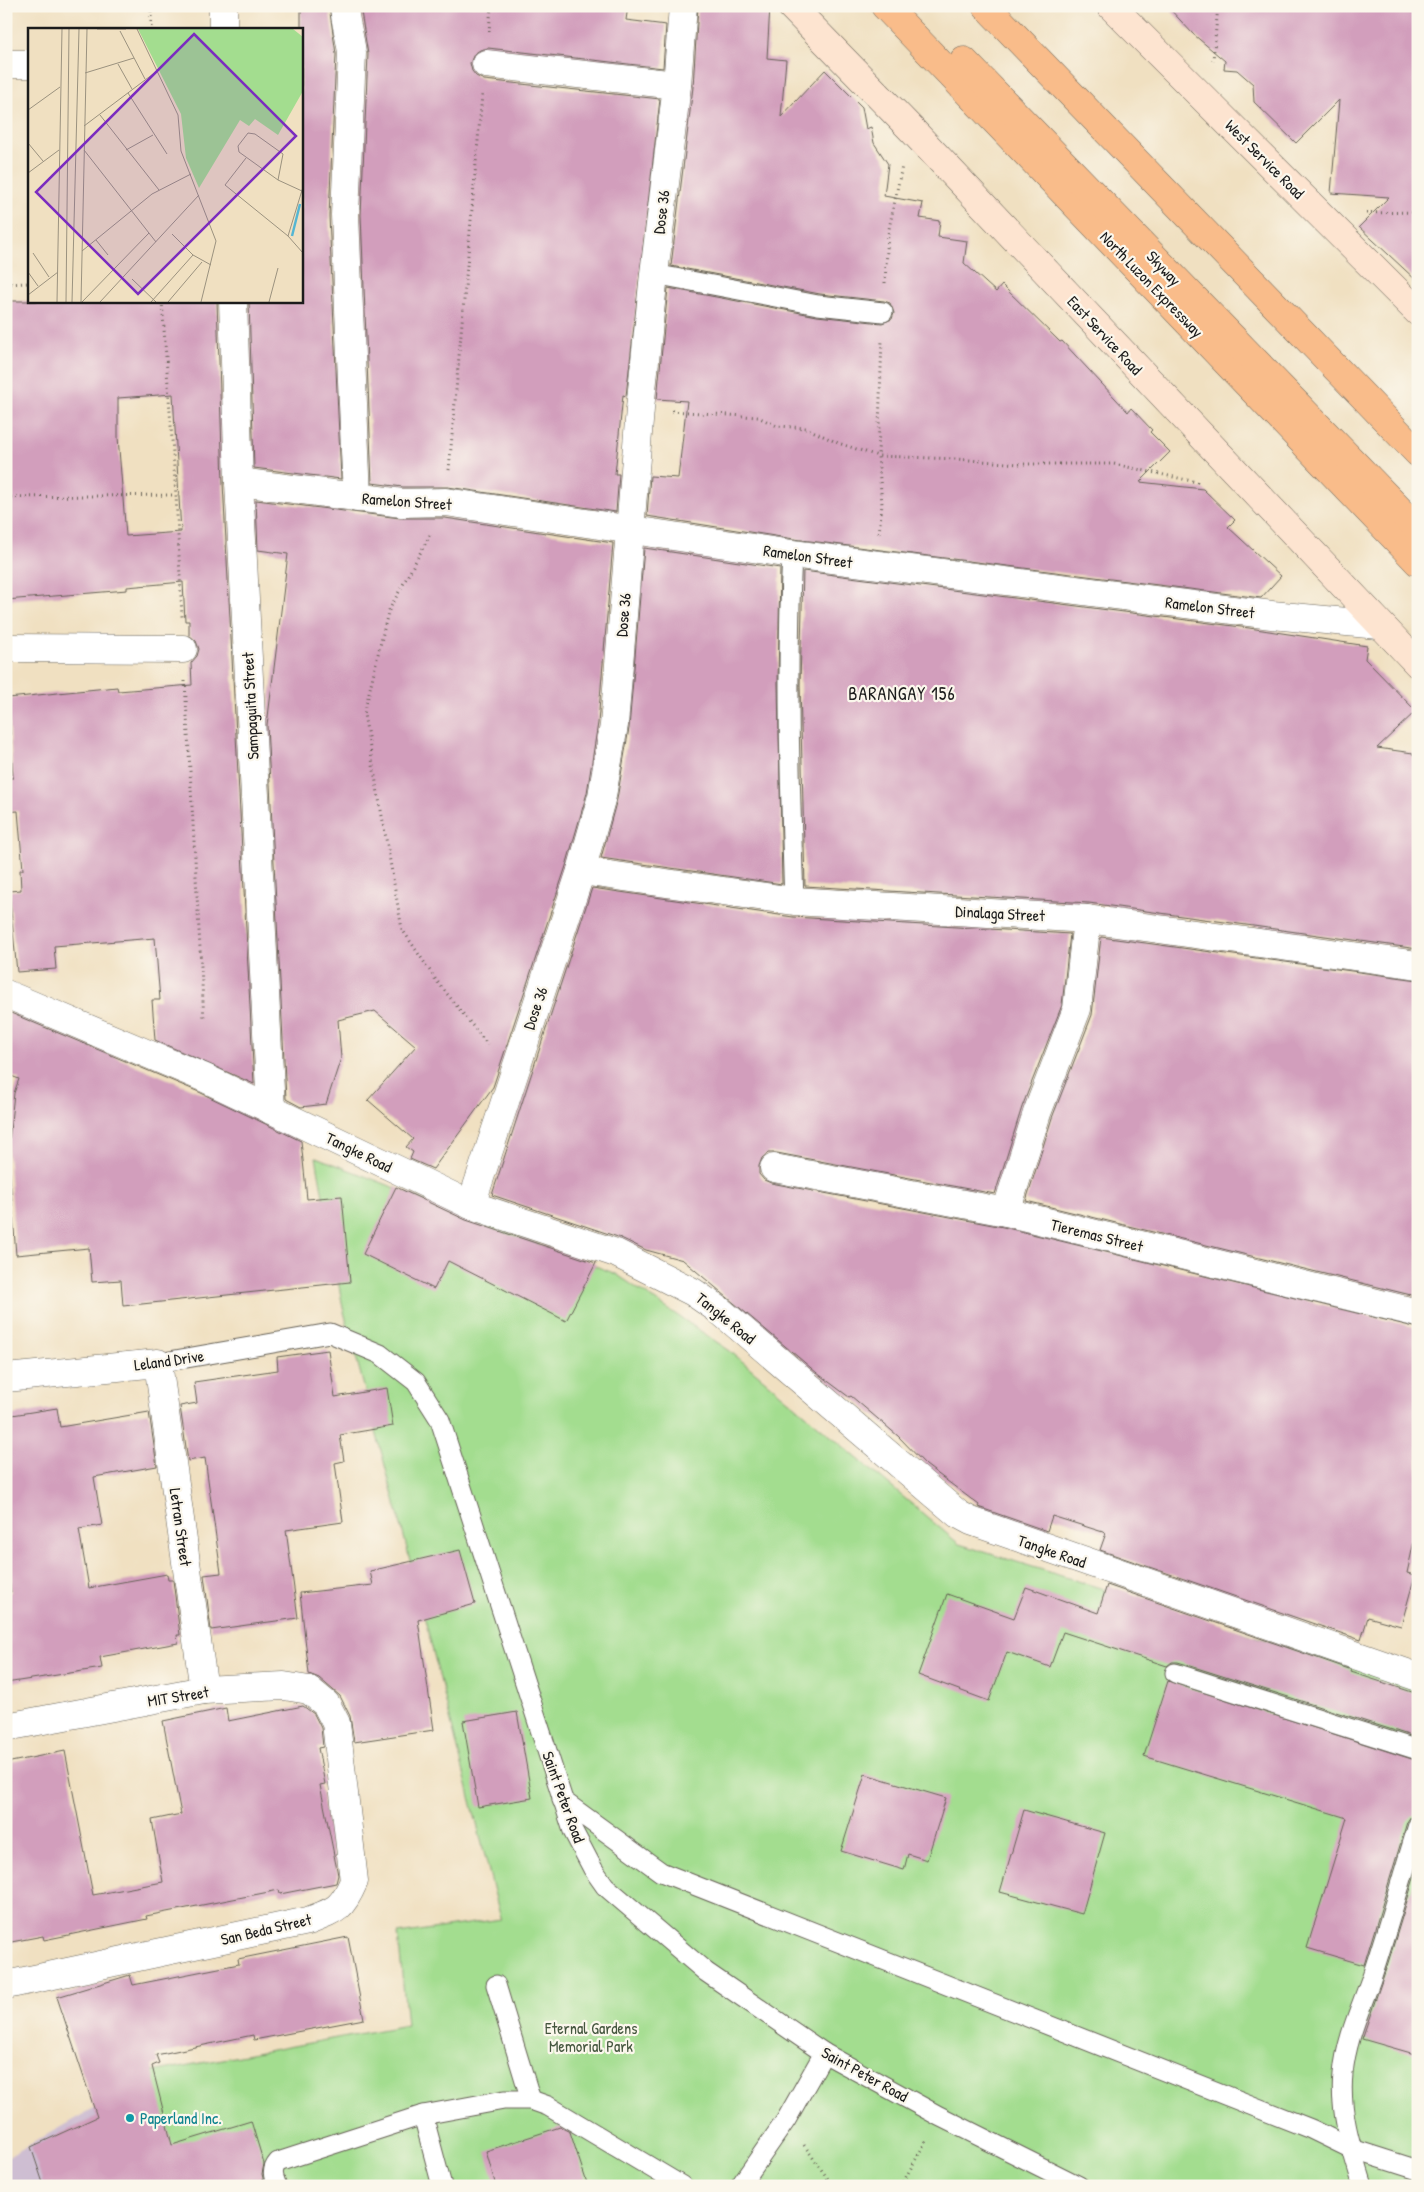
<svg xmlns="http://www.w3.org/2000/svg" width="1424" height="2192" viewBox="0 0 1424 2192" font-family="'Patrick Hand',sans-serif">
	<rect width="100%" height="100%" fill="#fbf7ec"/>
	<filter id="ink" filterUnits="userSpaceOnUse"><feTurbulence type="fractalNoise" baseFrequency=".02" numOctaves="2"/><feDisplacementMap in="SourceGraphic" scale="10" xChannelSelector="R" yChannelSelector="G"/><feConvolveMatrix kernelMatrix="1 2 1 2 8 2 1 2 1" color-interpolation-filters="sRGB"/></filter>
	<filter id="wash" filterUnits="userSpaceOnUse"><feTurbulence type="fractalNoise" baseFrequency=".0096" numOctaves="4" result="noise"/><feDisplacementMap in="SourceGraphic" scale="20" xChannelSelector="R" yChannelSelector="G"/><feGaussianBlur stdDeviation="1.12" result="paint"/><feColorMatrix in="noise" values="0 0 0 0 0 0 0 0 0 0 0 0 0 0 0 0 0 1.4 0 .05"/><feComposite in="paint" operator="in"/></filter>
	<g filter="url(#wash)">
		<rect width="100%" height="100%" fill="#f0e0c1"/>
		<polygon fill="#cebed2" points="138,2083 166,2186 6,2186 6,2158"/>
		<polygon fill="#a3dd8f" stroke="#607c56" points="316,1157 616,1274 730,1351 959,1544 1418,1687 1418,2186 166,2186 136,2075 407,2025 398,1934 501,1919 403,1533 343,1308"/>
		<g id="blocks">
			<g fill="#d29ebc" fill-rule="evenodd">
				<polygon points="301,6 329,6 336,54 329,216 341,479 254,468 249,301 301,301"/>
				<polygon points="360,6 628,6 626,20 666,25 663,68 488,48 480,50 474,54 470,63 472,71 476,76 484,80 660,99 626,396 623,395 615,474 619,474 616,512 448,487 403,487 372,483 361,215 368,54"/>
				<polygon points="698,6 770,6 767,58 786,60 781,117 825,70 862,107 866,129 871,127 874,143 888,164 884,196 923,203 920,218 940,221 938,237 967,241 964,263 996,292 1002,285 1060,342 1062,341 1128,412 1131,408 1152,430 1150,432 1170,452 1140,482 1203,489 1235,520 1228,527 1281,576 1261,598 794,539 647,516 650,476 678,478 687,401 657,399 668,288 817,316 882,323 892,319 894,313 890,303 884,301 820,294 671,266 693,87"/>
				<polygon points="1167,6 1391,6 1418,9 1418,282 1359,227 1389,197 1331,193 1339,100 1296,143 1254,102 1253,84 1237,70 1224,69 1225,61 1193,34"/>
				<path d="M6,301H217L223,483L254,1084L155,1040L152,1000H160L155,938L54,946L56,969L17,972L9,891L21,890L20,870H23L18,811L6,812V778H13L8,698L117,687L118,691L192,685L191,663L197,656L199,649L196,641L189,635V621H185L183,582L127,587V590L6,600ZM173,394L181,532L126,536L118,437V398Z"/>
				<polygon points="256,500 400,518 445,518 613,543 598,723 587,793 566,866 493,1087 433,1169 410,1159 413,1152 406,1147 413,1139 368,1100 416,1046 375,1011 338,1020 341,1058 326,1104 301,1107 286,1099 267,725 288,554 258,550"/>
				<polygon points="644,548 780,568 778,684 782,884 601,858 617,799 629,728"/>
				<polygon points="803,571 1249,628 1367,646 1365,659 1416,711 1377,748 1413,753 1413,755 1418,755 1418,949 1089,903 805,886 800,684"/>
				<polygon points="592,888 793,917 1070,934 1062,1005 1022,1107 995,1194 777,1153 768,1153 762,1158 759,1166 759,1174 764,1180 771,1183 1003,1227 1418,1328 1418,1523 1407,1573 1415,1575 1401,1626 1368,1617 1361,1640 1100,1550 1106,1533 1052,1516 1047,1531 978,1507 979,1505 926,1465 898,1436 851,1396 849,1397 817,1373 683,1260 646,1250 621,1238 492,1195"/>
				<polygon points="1101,937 1418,980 1418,1285 1415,1296 1026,1201 1052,1118 1092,1015"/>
				<polygon points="6,1011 199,1092 301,1141 307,1199 342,1196 350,1282 123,1306 121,1280 92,1282 89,1248 16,1255 8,1151 14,1093 19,1079 6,1074"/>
				<polygon points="396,1187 466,1220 596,1263 566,1321 448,1261 434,1289 363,1254"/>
				<polygon points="328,1350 335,1397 387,1388 393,1426 340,1435 344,1461 335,1463 343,1522 286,1530 298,1618 211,1630 204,1575 221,1573 205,1458 188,1461 180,1406 197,1403 194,1382 278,1370 277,1357"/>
				<polygon points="57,1408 60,1427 149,1412 157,1466 94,1477 102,1525 79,1529 89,1588 167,1574 168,1580 173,1580 180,1635 177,1635 178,1643 100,1657 102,1668 6,1683 6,1593 11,1592 6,1562 6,1416"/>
				<polygon points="460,1550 475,1604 418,1620 434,1730 354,1742 350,1716 340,1696 319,1678 309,1674 300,1593 373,1585 370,1571"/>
				<polygon points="1107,1585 1352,1670 1351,1672 1418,1694 1418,1738 1178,1662 1172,1662 1167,1666 1063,1632 1050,1667 1007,1652 989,1701 918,1675 947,1594 1014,1618 1026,1587 1098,1613"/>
				<polygon points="1168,1681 1418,1761 1418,1814 1411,1816 1407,1822 1364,1965 1307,1948 1347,1818 1144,1756"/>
				<polygon points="303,1706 314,1714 321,1728 323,1747 318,1748 325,1784 320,1785 338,1875 336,1883 280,1894 279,1890 146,1916 147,1919 44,1940 43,1936 6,1943 6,1763 65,1751 93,1895 163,1882 152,1820 181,1814 163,1721 226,1708 228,1721"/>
				<polygon points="517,1712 532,1798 478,1807 463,1721"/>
				<polygon points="865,1774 946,1798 927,1860 908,1854 904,1870 841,1851"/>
				<polygon points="1024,1810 1105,1833 1082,1914 1000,1892"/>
				<polygon points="1418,1865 1418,2055 1362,2039 1388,1963"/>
				<polygon points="348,1937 364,2019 254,2040 253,2035 156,2055 159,2063 152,2066 172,2145 251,2121 264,2164 262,2174 265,2186 44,2186 31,2147 97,2117 57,1997 130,1975 133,1985 239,1964 238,1959"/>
				<polygon points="560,2127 570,2132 588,2186 496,2186 486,2151"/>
			</g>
		</g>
	</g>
	<g filter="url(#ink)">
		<use href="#blocks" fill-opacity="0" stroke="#666156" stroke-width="1"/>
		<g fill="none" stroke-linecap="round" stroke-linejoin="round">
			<g stroke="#666156" stroke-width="21">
				<g id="lane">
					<polyline points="654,274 818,305 883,312"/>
					<path d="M792,554C786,670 790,785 794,901"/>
					<polyline points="158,1363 330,1333 380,1354 416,1382 440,1420 573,1831 593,1869 605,1886 706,1972 824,2053 939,2116 1079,2186"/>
					<polyline points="1175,1673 1418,1750"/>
					<polyline points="562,1800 661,1872 1311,2129 1352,2149 1418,2170"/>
					<polyline points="496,1985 531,2100"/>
					<polyline points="423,2115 442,2186"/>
					<path d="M277,2186C273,2176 271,2170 278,2162L423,2115L504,2100H531L548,2106L682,2186"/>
					<polyline points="740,2186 786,2120 824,2053"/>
					<path d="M1363,2186C1352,2150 1339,2112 1343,2074C1346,2040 1360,2010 1371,1979C1388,1928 1402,1877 1418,1825"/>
				</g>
			</g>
			<g stroke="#666156" stroke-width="29">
				<g id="street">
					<polyline points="223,6 223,29"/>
					<path d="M344,6C345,23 350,36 352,53L345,215L357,498"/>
					<polyline points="6,64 29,64"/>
					<polyline points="486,64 677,85"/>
					<polyline points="233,301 239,482 271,1110"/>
					<polyline points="239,482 402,503 446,502 792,554 1272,615 1379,625"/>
					<polyline points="6,648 183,649"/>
					<polyline points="581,871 794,901 1087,919 1418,965"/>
					<polyline points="6,994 205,1078 471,1205 616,1253 693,1292 719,1310 958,1514 971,1521 1418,1677"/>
					<polyline points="774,1168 1006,1212 1418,1313"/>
					<polyline points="471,1205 581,871 602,796 614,725 640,409 654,274 677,85 683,6"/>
					<polyline points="1006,1212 1037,1113 1077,1009 1087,919"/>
					<polyline points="6,1378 158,1363 204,1690"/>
					<path d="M6,1727L204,1690L284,1686L309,1690L326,1704L336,1723L354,1881C342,1909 337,1910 308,1921L6,1985"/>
				</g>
			</g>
			<g stroke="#666156" stroke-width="29">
				<g id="secondary">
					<polyline points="791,6 911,129 1418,664"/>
					<polyline points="1111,6 1418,312"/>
				</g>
			</g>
			<g stroke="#666156" stroke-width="29">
				<g id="highway">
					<polyline points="885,6 1418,562"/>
					<polyline points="986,6 1418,453"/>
					<polyline points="964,61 1418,529"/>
				</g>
			</g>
			<g stroke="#666156" stroke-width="3" stroke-dasharray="1 4" stroke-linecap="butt">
				<polyline points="151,6 151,29"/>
				<polyline points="489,32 491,6"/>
				<polyline points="1213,61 1218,6"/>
				<polyline points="1366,213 1418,212"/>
				<polyline points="885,283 888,234 902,166"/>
				<polyline points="6,284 29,283"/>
				<polyline points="162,301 176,495 182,617"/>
				<polyline points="672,411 758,417 777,426 806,428 838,443 878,456 957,459 1019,464 1114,464 1201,483"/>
				<polyline points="449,470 482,95"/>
				<polyline points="6,497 176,495"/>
				<polyline points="879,533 882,504 878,456 882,339"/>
				<polyline points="430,535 388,612 364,714 402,929 436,980 488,1045"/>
				<polyline points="185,681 204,1019"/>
				<polyline points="804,2145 833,2186"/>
				<polyline points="901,2186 926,2141"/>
			</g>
			<use href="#lane" stroke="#fff" stroke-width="19"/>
			<use href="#street" stroke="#fff" stroke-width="28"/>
			<use href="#secondary" stroke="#fde4d0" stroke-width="28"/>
			<use href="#highway" stroke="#f9bc8a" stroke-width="28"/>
		</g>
	</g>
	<circle fill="#0f9aa8" stroke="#fbf7ec" stroke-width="2" cx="130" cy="2118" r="5"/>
	<g text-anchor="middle" stroke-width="4.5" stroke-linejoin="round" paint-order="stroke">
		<g font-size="16" fill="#1c1c1c" stroke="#fbf7ec">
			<text transform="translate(1265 159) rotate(45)" y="6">West Service Road</text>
			<text transform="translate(661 212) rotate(-83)" y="6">Dose 36</text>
			<text transform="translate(1164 268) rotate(46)" y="6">Skyway</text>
			<text transform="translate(1152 284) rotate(46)" y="6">North Luzon Expressway</text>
			<text transform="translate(1105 335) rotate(47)" y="6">East Service Road</text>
			<text transform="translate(407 501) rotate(4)" y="6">Ramelon Street</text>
			<text transform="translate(808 556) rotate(8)" y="6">Ramelon Street</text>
			<text transform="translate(1210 607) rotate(7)" y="6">Ramelon Street</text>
			<text transform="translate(623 615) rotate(-85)" y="6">Dose 36</text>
			<text transform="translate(250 706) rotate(-93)" y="6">Sampaguita Street</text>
			<text transform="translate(1000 913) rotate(3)" y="6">Dinalaga Street</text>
			<text transform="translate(535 1008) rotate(-71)" y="6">Dose 36</text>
			<text transform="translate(359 1152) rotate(26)" y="6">Tangke Road</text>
			<text transform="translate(1097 1235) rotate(14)" y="6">Tieremas Street</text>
			<text transform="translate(726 1318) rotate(39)" y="6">Tangke Road</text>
			<text transform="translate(169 1360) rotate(-8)" y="6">Leland Drive</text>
			<text transform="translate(181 1527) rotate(82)" y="6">Letran Street</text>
			<text transform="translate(1052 1551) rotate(19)" y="6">Tangke Road</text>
			<text transform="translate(178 1696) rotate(-9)" y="6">MIT Street</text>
			<text transform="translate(564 1797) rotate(70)" y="6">Saint Peter Road</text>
			<text transform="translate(266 1929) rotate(-13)" y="6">San Beda Street</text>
			<text transform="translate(865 2074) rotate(29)" y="6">Saint Peter Road</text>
		</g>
		<g font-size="16" fill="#44563e" stroke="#fbf7ec">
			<text x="591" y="2034">Eternal Gardens<tspan x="591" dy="18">Memorial Park</tspan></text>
		</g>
		<g font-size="16" fill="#0d838f" stroke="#fbf7ec" text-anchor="start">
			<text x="140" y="2124">Paperland Inc.</text>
		</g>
		<g font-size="18" letter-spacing="1" fill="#1c1c1c" stroke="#fbf7ec">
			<text x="902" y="700">BARANGAY 156</text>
		</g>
	</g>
	<g transform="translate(28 28)">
		<rect width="275" height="275" fill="#f0e0c1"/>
		<path d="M110,1H265L275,9V63L250,107L227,91L221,98L212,92L171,160L158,130L153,86Z" fill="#a3dd8f"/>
		<path fill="none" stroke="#54b6d3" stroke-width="2.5" d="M264,208L272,176"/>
		<path fill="none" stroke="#9b927f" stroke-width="1" d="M69,1H98M109,1L150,87L153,123L188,213L173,274M92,3L117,51M90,36L104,61M57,45L106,30M100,65L139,126M0,82L32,59M72,87L131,162M56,98L129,43M0,115L15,133M56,122L128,214M98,122L125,107M218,130L197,157L260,208L275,225M0,145L31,122M250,152L255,126L227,106L220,105L210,118L211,124L250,152L274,163M144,206L165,227L183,237M260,208L275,159M68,212L80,227M54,223L124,166L163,146M5,225L21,249M0,244L10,258M104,251L128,274M0,267L30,244M29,274L34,1M38,274L41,1M44,274L51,1M53,274L59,1M54,274L121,205M72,274L171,167M123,274L165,227M140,274L174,234M241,274L250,240"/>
		<path fill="#7b2cbf" fill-opacity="0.15" stroke="#7b2cbf" stroke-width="2.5" d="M166,6L268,108L110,266L8,164Z"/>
		<rect width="275" height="275" fill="none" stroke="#1c1c1c" stroke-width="2.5"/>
	</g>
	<rect width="1424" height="2192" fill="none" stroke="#fbf7ec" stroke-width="25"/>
</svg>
